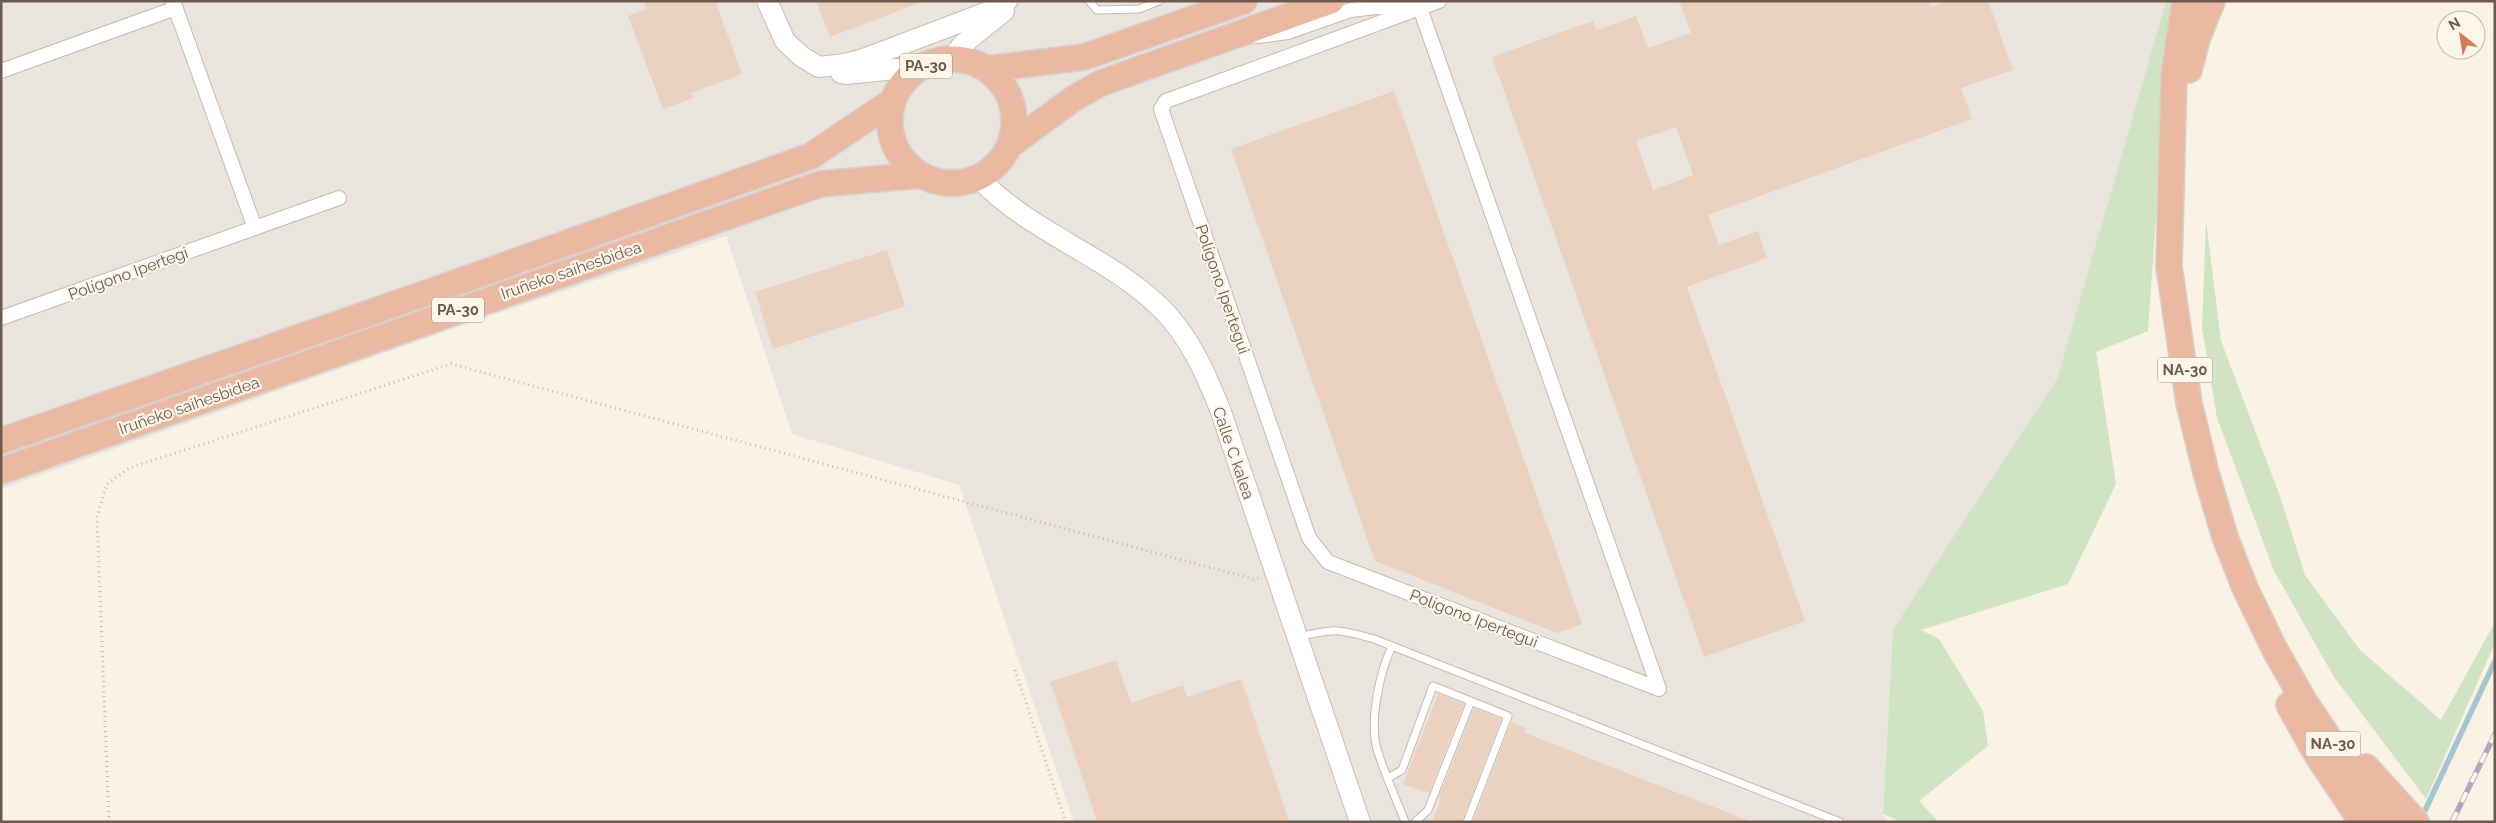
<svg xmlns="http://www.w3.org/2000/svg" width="2496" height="823" viewBox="0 0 2496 823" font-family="Raleway,sans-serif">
	<rect width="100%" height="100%" fill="#f9f2e4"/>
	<polygon fill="#e9e4de" points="1,1 2166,1 2057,379 1893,629 1883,814 1888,822 1074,822 959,485 792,434 726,236 461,326 1,489"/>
	<g fill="#d0e4c4">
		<polygon points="2166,1 2171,1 2148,331 2096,352 2116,484 2068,584 1921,630 1939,639 1983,711 1988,746 1919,801 1939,822 1902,822 1883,814 1893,629 2057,379"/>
		<polygon points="2206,220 2221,341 2280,496 2305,575 2360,650 2441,720 2495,622 2495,643 2426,799 2334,677 2274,571 2217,418 2202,328"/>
	</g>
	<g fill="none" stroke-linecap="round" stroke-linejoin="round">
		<polyline stroke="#a3c7d0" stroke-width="5.5" points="2422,817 2495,661"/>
	</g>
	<g fill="#ebd2bf" fill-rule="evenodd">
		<polygon points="643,1 715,1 742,74 691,93 693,98 663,109 628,16 646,9"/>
		<polygon points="816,1 919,1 919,3 830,37"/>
		<path d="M1679,1H1929L1931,7L1948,1H1988L2013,70L1961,88L1972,119L1708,215L1719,245L1758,231L1767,258L1687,287L1805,621L1704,657L1492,57L1593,21L1597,30L1636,16L1648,48L1691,33ZM1676,127L1693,175L1653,190L1636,141Z"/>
		<polygon points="1394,91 1582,624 1557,633 1375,561 1231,149"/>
		<polygon points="887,250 905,306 773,349 755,292"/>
		<polygon points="1116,660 1131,703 1183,685 1187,697 1241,679 1289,822 1097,822 1050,682"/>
		<polygon points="1438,694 1464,704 1429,793 1403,784"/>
		<polygon points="1474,708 1501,719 1462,822 1432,822 1441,798 1439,797"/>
		<polygon points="1511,722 1526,728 1525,733 1752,822 1473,822"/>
	</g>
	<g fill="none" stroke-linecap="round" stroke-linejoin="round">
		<g stroke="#c8baac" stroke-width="9">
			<g id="lane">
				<polyline points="1089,1 1097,10 1139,9 1159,1"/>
				<path d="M1299,637C1335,628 1339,629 1374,639L1840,822"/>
				<path d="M1392,646C1380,672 1369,720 1377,749C1384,773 1396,798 1405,822"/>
				<polyline points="1388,778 1402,770 1433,686 1508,716 1467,822"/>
				<polyline points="1415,822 1428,810 1471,701"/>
			</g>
		</g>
		<g stroke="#c8baac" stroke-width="16">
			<g id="street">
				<polyline points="173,1 255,228"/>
				<polygon points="1420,8 1659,689 1328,562 1309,538 1161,109 1166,101"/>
				<polyline points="1258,36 1288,32 1351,10 1375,7 1420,8 1439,1"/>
				<polyline points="1,71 176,8"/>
				<polyline points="1,318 339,198"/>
			</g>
		</g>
		<g stroke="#cdbcad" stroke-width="22">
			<g id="secondary">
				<polyline points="767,1 785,41 801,56 819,67 845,64 866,58 990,11 1007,1"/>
				<polyline points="952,59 962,45 1004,11"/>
				<polyline points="841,73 846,74 896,69 916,71"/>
				<path d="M979,178C1030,233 1107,255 1161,308C1190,337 1206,374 1221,412L1360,822"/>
			</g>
		</g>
		<g stroke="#d6d1cd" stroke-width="28">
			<g id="highway">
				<polyline points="2185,1 2174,76 2169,267 2189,403 2206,473 2225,537 2245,588 2275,650 2304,701 2362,787 2389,822"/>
				<circle cx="952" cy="121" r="62"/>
				<polyline points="986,69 1084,57 1244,1"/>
				<polyline points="2189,70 2197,39 2212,1"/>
				<polyline points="1010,145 1073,99 1101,83 1331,1"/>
				<polyline points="1,441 441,288 811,156 893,101"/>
				<polyline points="1,471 820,184 921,175"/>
				<polyline points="2289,705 2317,755 2362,822"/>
				<polyline points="2366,767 2416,822"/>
			</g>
		</g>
		<g stroke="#cfb6a3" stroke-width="3" stroke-dasharray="1 4" stroke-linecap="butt">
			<polyline points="1015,670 1066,822"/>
			<polyline points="109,822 97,517 107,484 129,468 451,364 1253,579 1259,578"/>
		</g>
		<use href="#lane" stroke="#fff" stroke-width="7"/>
		<use href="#street" stroke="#fff" stroke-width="14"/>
		<use href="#secondary" stroke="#fff" stroke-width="20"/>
		<use href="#highway" stroke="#ebb9a2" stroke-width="25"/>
		<g stroke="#b5a4c0" stroke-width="5.5">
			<polyline id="rail" points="2452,822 2495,734"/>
		</g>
		<use href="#rail" stroke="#fcf6e9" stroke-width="4" stroke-dasharray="11" stroke-linecap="butt"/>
	</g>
	<g text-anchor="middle" stroke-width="4.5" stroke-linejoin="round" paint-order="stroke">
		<g fill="#fcf6e9" stroke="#99897c" stroke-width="1">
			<rect x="900" y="53.5" width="52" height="25" rx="4"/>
			<rect x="432" y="297.5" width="52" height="25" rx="4"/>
			<rect x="2157.5" y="357.5" width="55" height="25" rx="4"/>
			<rect x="2305.5" y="731.5" width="55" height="25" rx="4"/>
		</g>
		<g font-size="15" font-weight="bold" fill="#6e5a4d">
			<text x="926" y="71">PA-30</text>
			<text x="458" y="315">PA-30</text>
			<text x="2185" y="375">NA-30</text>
			<text x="2333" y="749">NA-30</text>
		</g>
		<g font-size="16" fill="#6e5a4d" stroke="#fcf6e9">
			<text transform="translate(571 270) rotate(-19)" y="6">Iruñeko saihesbidea</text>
			<text transform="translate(128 273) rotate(-20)" y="6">Polígono Ipertegi</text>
			<text transform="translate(1223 289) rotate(71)" y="6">Polígono Ipertegui</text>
			<text transform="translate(189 405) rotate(-19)" y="6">Iruñeko saihesbidea</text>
			<text transform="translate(1234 453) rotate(71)" y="6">Calle C kalea</text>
			<text transform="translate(1474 618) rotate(21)" y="6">Polígono Ipertegui</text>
		</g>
	</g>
	<rect width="2496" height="823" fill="none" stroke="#6e5a4d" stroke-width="5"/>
	<g transform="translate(2461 35) rotate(330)"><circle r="24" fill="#fcf6e9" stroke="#c3b8ab"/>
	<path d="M0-4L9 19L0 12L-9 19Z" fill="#d47958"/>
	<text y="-8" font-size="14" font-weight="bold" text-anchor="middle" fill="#6e5a4d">N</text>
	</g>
</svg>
